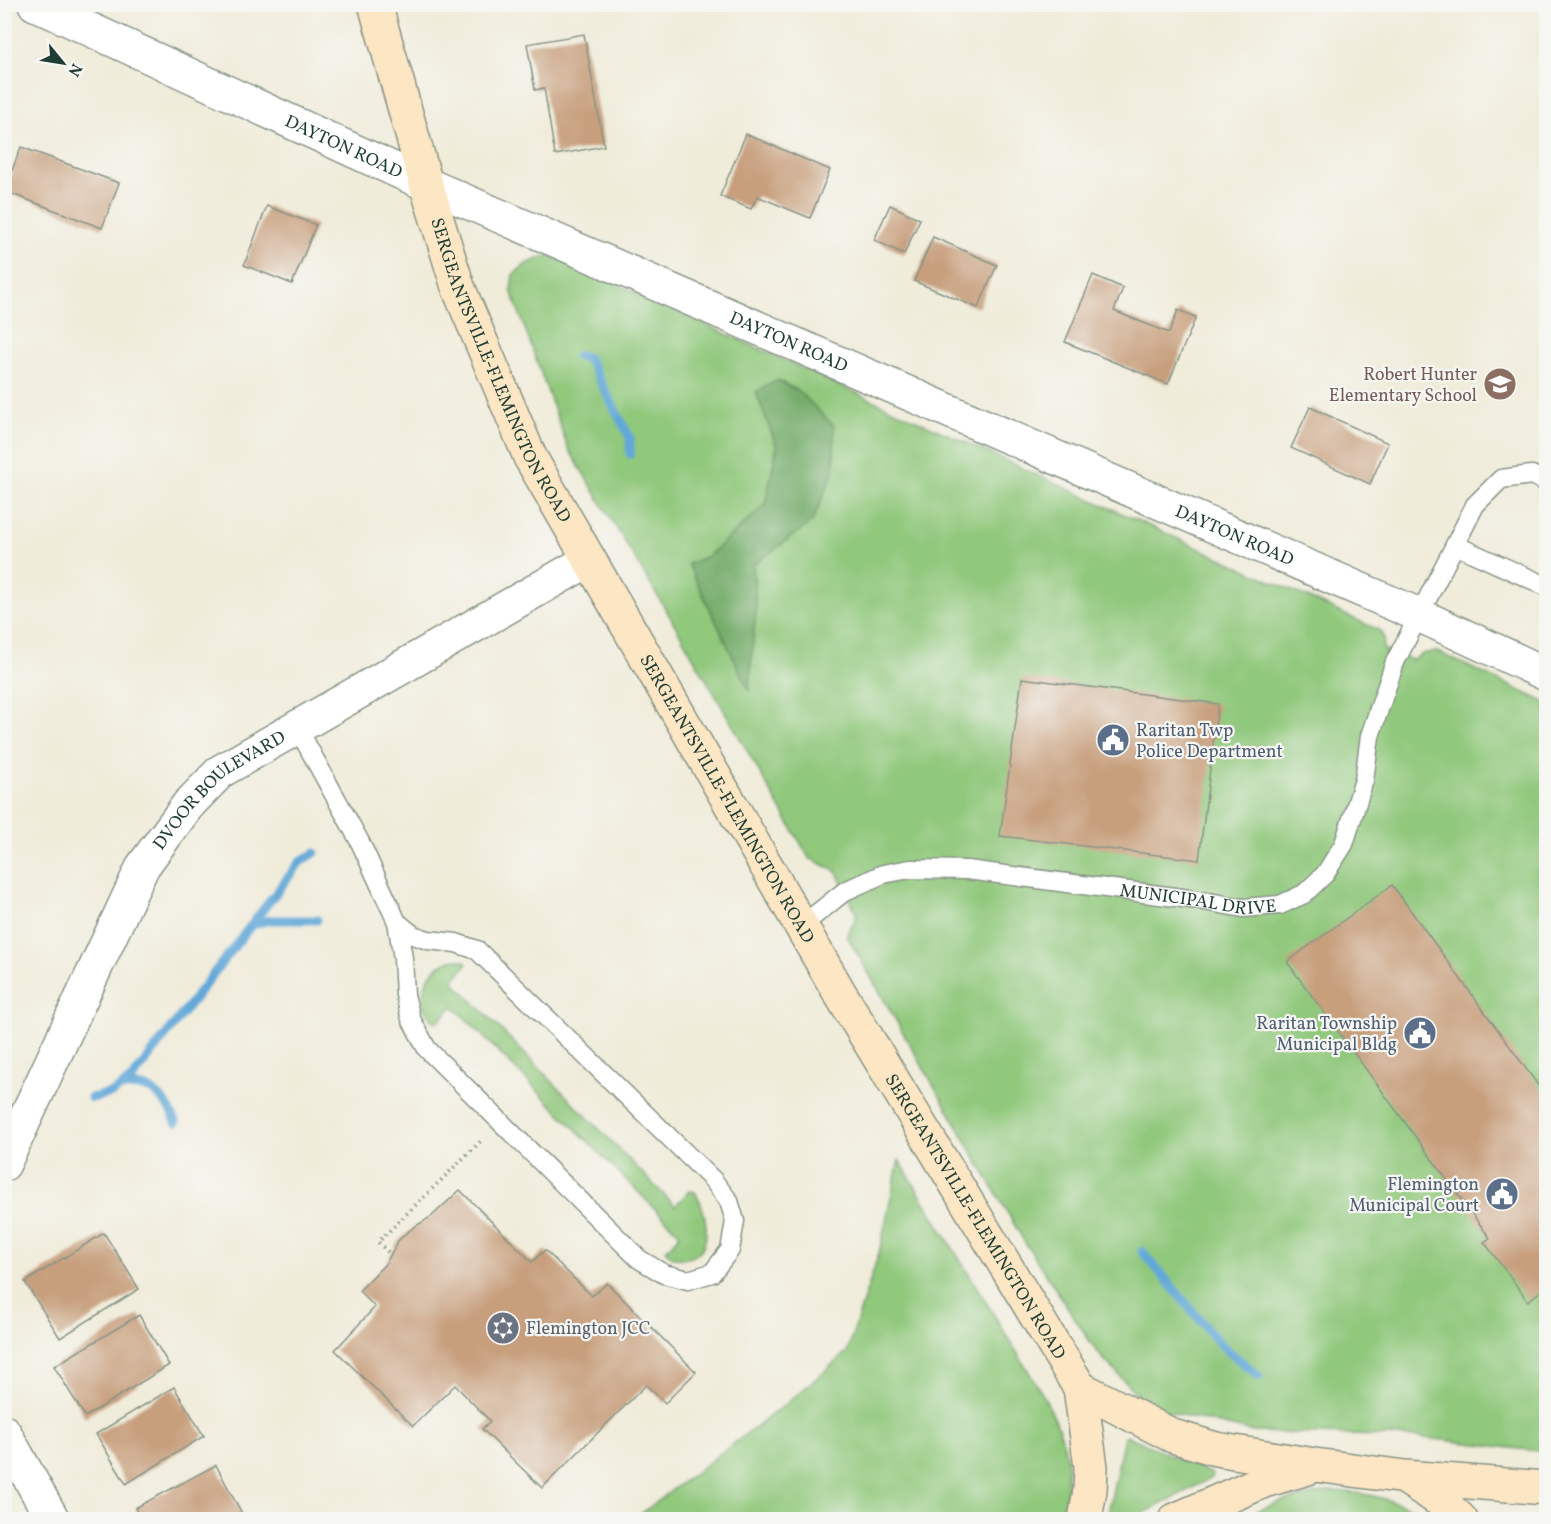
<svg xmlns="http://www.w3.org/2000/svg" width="1551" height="1524" viewBox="0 0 1551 1524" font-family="Vollkorn,serif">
	<rect width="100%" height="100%" fill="#f6f6f2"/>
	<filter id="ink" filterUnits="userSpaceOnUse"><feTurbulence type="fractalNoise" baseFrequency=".0167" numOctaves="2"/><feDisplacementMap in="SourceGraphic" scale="12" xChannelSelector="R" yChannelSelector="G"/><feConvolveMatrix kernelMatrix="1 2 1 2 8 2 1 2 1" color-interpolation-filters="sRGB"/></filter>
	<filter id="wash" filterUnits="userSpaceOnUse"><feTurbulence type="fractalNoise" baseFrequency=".008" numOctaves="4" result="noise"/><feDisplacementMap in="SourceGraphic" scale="24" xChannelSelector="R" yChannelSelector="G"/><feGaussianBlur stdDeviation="1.35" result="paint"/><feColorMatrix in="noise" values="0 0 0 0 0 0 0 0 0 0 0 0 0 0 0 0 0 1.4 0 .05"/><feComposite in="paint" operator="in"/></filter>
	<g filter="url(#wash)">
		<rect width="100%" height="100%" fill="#f0ecda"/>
		<g fill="#90c87b" stroke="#588258" stroke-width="1.5">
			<polygon points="548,255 588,271 1379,630 1384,638 1383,649 1413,660 1424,653 1438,652 1546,703 1546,1452 1417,1437 1253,1432 1149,1407 1097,1352 1024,1241 847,936 857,915 836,871 809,858 669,615 568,448 511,290 513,275 526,264"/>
			<path d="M456,959L465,961L467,964L453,981L675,1206L689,1191L695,1192C706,1208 715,1248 691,1257C682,1260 675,1259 668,1254L666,1250L680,1234L453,1006L438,1022H435C414,1007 423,976 442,964C446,961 451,960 456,959Z"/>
			<path d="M899,1160L1046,1400C1051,1411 1057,1423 1061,1435C1070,1460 1069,1494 1060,1519H634L786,1404L847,1352L879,1253Z"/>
			<polygon points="1124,1436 1128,1436 1212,1474 1213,1477 1133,1519 1107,1519"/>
			<path d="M1331,1491C1368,1492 1400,1500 1432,1519H1234L1283,1501Z"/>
		</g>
		<polygon fill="#74ac6b" stroke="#4a7450" stroke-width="1.5" points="778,380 801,393 834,426 834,471 812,522 753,565 756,608 749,690 688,564 708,556 765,505 777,447 756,392"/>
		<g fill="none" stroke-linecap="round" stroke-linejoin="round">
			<g stroke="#62a8d8" stroke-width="9">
				<polyline points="577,356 588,358 630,438 630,454"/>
				<polyline points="252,925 269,920 317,920"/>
				<path d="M123,1087C129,1087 137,1086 143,1087C159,1091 170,1107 176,1122"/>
				<polyline points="91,1098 112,1093 131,1080 300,862 315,853"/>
				<polyline points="1142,1251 1221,1345 1259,1376"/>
			</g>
		</g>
		<g id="blocks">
			<g fill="#c79f7d">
				<polygon points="584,34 604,146 555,155 544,88 535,90 527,44"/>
				<polygon points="746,134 830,170 810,218 757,196 751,209 720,196"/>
				<polygon points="21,147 119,183 102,228 4,191"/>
				<polygon points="890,205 920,219 904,254 874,240"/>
				<polygon points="267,206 316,225 292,284 244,265"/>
				<polygon points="933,237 997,265 978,308 914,281"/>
				<polygon points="1093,275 1123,288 1114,311 1169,333 1178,310 1196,317 1168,384 1065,342"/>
				<polygon points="1310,407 1388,443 1370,484 1291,448"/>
				<polygon points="1022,678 1218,704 1199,860 1000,836"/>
				<polygon points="1392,885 1546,1096 1546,1287 1528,1301 1484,1242 1490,1238 1287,962"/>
				<polygon points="460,1190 532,1262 545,1250 592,1296 607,1283 696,1372 665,1403 646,1385 542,1488 482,1429 490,1421 455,1385 413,1426 335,1350 375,1307 359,1291 386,1263 398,1241 404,1235 414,1227 431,1217"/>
				<polygon points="104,1233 139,1289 60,1338 25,1282"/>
				<polygon points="139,1315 169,1365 85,1417 54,1366"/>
				<polygon points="174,1387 204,1436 126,1484 96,1434"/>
				<polygon points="216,1465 244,1518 141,1520 135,1508"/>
			</g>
		</g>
	</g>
	<g filter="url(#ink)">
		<use href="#blocks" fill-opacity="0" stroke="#889487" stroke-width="1.5"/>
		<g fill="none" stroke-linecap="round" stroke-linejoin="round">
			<g stroke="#889487" stroke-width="21">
				<g id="service">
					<polyline points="1455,545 1475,505 1501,479 1532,475 1546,482"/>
					<polyline points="297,727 360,842 397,922 403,958 405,995 411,1019 427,1049 639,1259 664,1274 688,1280 712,1273 730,1250 735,1221 729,1201 713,1180 477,950 456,943 428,940 413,935 397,922"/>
					<path id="s1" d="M800,927L845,891L883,874L910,869L967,870L1198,900L1243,908L1280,905L1304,894L1325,874L1344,844L1364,780L1370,736L1395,662L1455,545L1546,586"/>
				</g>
			</g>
			<g stroke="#889487" stroke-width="36">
				<g id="minor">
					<path id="s2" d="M35,4L426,184L1419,615L1546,674"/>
					<path id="s3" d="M4,1164L143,866L188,805L221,771L589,560"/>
					<polyline points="4,1432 53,1520"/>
				</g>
			</g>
			<g stroke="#889487" stroke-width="36">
				<g id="secondary">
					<path id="s4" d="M375,4L426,184L458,287L530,457L838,990L1080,1388L1091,1467L1090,1490L1085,1520"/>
					<polyline points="1080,1388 1173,1436 1216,1449 1315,1465 1405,1477 1546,1488"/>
					<polyline points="1406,1478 1441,1501 1461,1520"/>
					<polyline points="1175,1520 1264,1481 1308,1468"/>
				</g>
			</g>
			<polyline stroke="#889487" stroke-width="4" stroke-dasharray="1.5 4.5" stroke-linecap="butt" points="388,1252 378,1242 483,1139"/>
			<use href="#service" stroke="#fff" stroke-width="18"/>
			<use href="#minor" stroke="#fff" stroke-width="33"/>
			<use href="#secondary" stroke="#fce6c4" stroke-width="33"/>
		</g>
	</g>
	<defs>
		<g id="school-disc" transform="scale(1.725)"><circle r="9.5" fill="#8d6e63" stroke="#f6f6f2"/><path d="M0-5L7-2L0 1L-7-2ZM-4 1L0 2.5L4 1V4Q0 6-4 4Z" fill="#fff"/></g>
		<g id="civic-disc" transform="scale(1.725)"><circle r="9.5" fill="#5c6f8a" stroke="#f6f6f2"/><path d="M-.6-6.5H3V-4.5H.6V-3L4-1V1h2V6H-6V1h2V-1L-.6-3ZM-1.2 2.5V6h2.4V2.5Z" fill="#fff"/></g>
		<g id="synagogue-disc" transform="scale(1.725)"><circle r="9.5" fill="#6b7280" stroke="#f6f6f2"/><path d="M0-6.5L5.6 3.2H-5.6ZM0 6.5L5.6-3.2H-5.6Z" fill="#fff"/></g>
	</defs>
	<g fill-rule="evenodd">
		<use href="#school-disc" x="1500" y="384"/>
		<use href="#civic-disc" x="1113" y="740"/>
		<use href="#civic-disc" x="1420" y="1033"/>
		<use href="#civic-disc" x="1502" y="1194"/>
		<use href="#synagogue-disc" x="503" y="1328"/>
	</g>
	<g text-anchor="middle" stroke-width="4.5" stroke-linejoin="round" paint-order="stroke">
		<g font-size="18" fill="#1f3d34" stroke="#f6f6f2">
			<text dy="6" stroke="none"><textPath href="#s2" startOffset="340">DAYTON ROAD</textPath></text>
			<text dy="6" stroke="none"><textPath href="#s2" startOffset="826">DAYTON ROAD</textPath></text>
			<text dy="6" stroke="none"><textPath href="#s4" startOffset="388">SERGEANTSVILLE-FLEMINGTON ROAD</textPath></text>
			<text dy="6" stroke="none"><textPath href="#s2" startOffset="1312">DAYTON ROAD</textPath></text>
			<text dy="6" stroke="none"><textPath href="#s3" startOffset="438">DVOOR BOULEVARD</textPath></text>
			<text dy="6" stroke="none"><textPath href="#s4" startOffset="874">SERGEANTSVILLE-FLEMINGTON ROAD</textPath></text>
			<text dy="6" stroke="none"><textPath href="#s1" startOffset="417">MUNICIPAL DRIVE</textPath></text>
			<text dy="6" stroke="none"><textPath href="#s4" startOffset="1360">SERGEANTSVILLE-FLEMINGTON ROAD</textPath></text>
		</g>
		<g font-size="18" fill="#785e54" stroke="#f6f6f2" text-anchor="end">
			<text x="1477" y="380">Robert Hunter<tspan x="1477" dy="21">Elementary School</tspan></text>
		</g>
		<g font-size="18" fill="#4e5e75" stroke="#f6f6f2" text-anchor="end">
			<text x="1136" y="736" text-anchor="start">Raritan Twp<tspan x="1136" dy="21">Police Department</tspan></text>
			<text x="1397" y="1029">Raritan Township<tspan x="1397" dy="21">Municipal Bldg</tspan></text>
			<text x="1479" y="1190">Flemington<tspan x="1479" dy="21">Municipal Court</tspan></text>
		</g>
		<g font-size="18" fill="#5b616d" stroke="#f6f6f2" text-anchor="start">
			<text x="526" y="1334">Flemington JCC</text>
		</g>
	</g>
	<rect width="1551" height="1524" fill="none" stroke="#f6f6f2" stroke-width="24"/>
	<g transform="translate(63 63) rotate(120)" stroke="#f6f6f2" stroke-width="4.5" paint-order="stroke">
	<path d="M0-4.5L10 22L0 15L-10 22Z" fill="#1f3d34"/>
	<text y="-9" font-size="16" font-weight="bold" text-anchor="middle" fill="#1f3d34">N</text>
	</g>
</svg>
